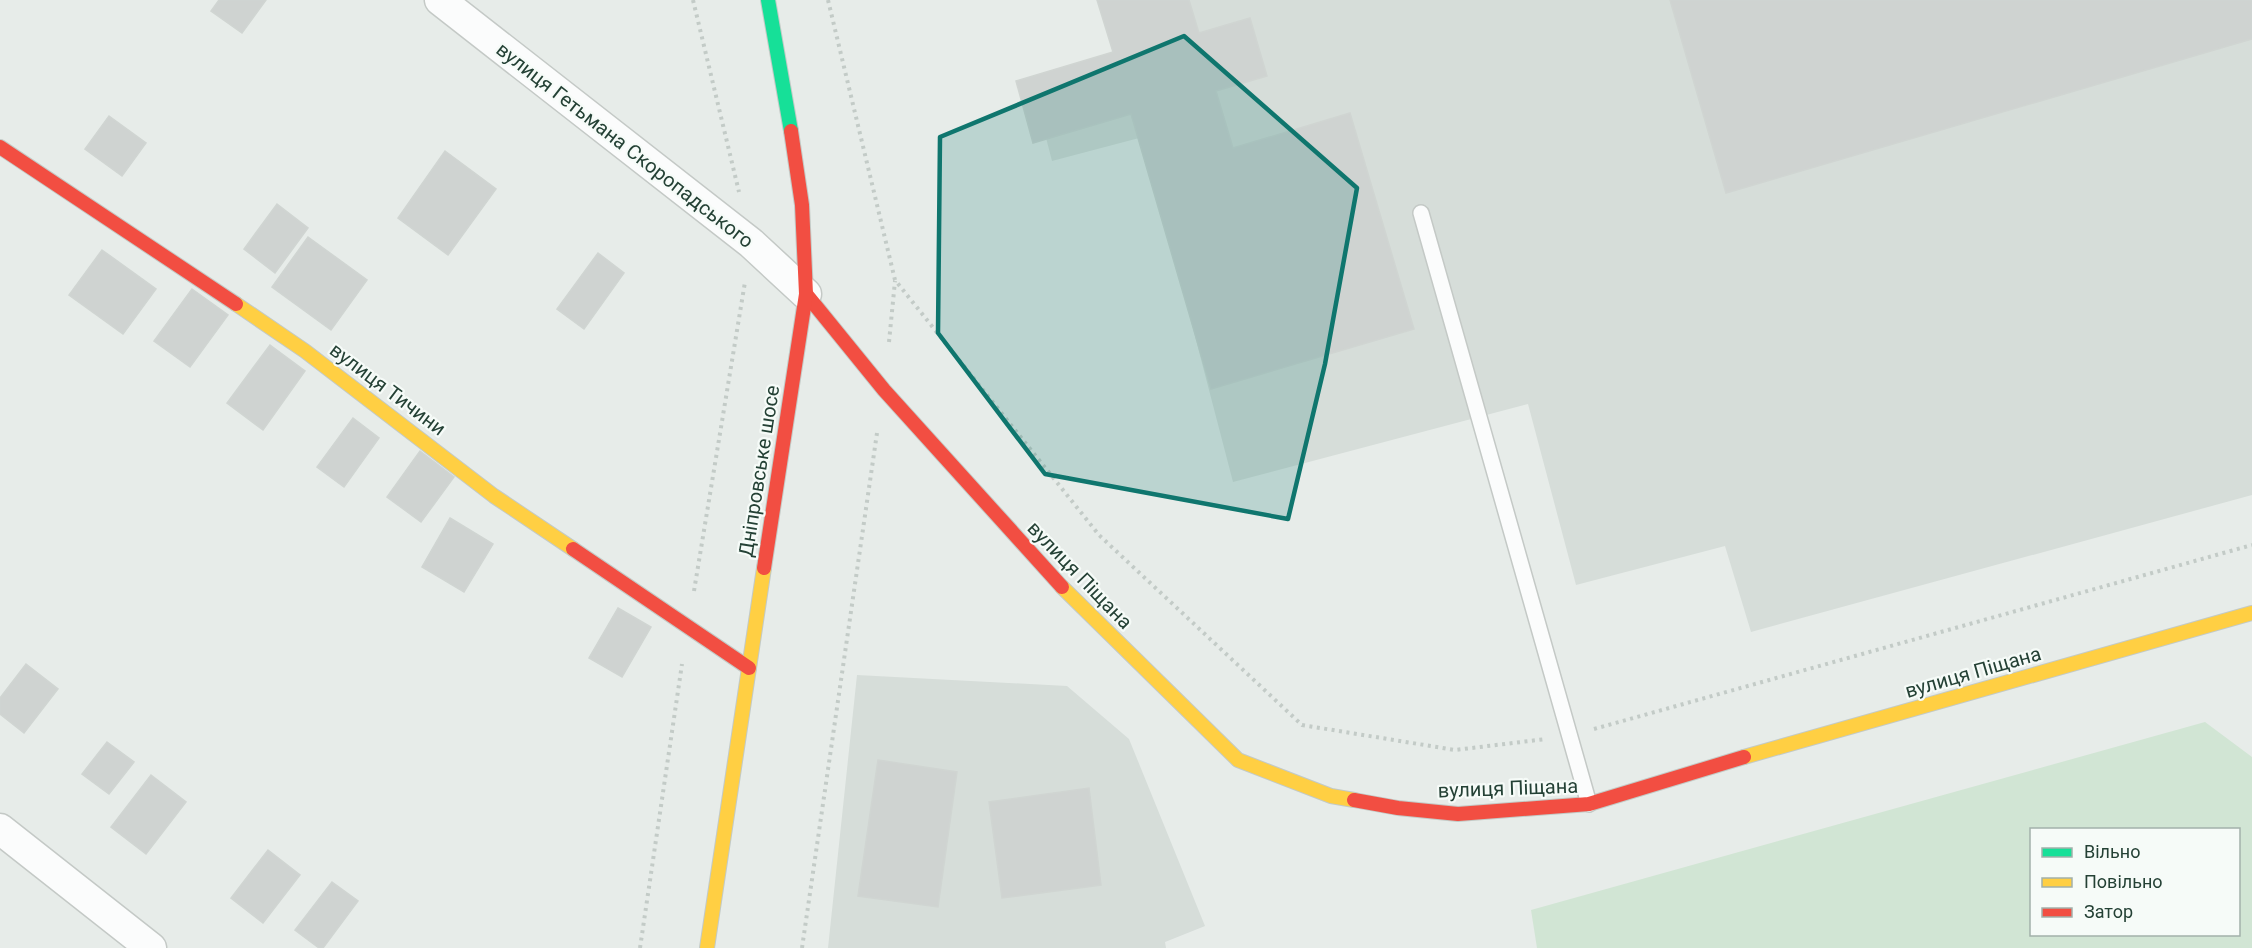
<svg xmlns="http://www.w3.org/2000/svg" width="2252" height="948" viewBox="0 0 2252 948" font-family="Roboto,sans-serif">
	<rect width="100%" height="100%" fill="#e7ece9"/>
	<g fill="#d6ddd9">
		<polygon points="1114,0 2252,0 2252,495 1751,632 1725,546 1576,585 1528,404 1233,482 1143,137 1052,161 1032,84 1129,59"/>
		<polygon points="857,675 1067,686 1129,739 1205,926 1165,942 1166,948 828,948"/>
	</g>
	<path fill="#d1e5d4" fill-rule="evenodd" d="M2205,722L2252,757V948H1537L1531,910ZM2032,830H2238V934H2032Z"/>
	<g fill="#cfd3d1" stroke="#d0d5d2" stroke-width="1.5">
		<polygon points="219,0 266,0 242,33 211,11"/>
		<polygon points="1097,0 1189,0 1199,33 1250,18 1267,76 1216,91 1233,148 1350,113 1414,329 1211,389 1131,114 1033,143 1016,81 1113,52"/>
		<polygon points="1670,0 2252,0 2252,39 1726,193"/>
		<polygon points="109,116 146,143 122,176 85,149"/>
		<polygon points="445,151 496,189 448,255 398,218"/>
		<polygon points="277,204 308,228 275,273 244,249"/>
		<polygon points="308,237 367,280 331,330 272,287"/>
		<polygon points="102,250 156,289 123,334 69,295"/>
		<polygon points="598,253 624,273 584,329 557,309"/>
		<polygon points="192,289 228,315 190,367 154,341"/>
		<polygon points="270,345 305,371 263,430 227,403"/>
		<polygon points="353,418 379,438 344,487 317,467"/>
		<polygon points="420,451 454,477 421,522 387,497"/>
		<polygon points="450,518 493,544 464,592 422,567"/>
		<polygon points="618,608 651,627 622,677 589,658"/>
		<polygon points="26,664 58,689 24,733 0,714 0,698"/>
		<polygon points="107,742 134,762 109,794 82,774"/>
		<polygon points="878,760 957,772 938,907 858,896"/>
		<polygon points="151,775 186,802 146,854 111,827"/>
		<polygon points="1089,788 1101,885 1002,898 989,802"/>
		<polygon points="268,850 300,875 263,923 231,898"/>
		<polygon points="332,882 358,901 323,948 319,948 295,930"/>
	</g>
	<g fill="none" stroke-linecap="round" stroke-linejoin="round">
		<g stroke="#c4c9c6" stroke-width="18">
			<polyline id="lane" points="1421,213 1589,804"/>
		</g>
		<g stroke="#c4c9c6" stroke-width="33">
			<g id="street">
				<polyline points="440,0 751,243 806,294"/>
				<polyline points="0,829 151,948"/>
			</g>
		</g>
		<g stroke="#c3cac6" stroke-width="16">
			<polyline id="fast" points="768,0 791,131"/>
		</g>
		<g stroke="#c3cac6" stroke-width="16">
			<g id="slow">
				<polyline points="236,304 305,351 494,496 573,549"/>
				<polyline points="1062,587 1238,760 1331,796 1354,800"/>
				<polyline points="1744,757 2252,613"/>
				<polyline points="707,948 764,568"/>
			</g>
		</g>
		<g stroke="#c3cac6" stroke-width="16">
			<g id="jam">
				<polyline points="0,147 236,304"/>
				<polyline points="806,294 884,390 1062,587"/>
				<polyline points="573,549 749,668"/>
				<polyline points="764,568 806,294 802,205 791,131"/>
				<polyline points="1354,800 1398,808 1458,814 1589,804 1744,757"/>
			</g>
		</g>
		<g stroke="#c3cbc7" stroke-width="4" stroke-dasharray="3 4.5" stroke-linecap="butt">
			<polyline points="693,0 739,192"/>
			<polyline points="828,0 895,280 1099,535 1302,725 1455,750 1546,739"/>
			<polyline points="889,342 895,281"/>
			<polyline points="694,591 745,282"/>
			<polyline points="1594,729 2252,545"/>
			<polyline points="640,948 682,664"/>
			<polyline points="802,948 877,433"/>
		</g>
		<use href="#lane" stroke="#fbfcfc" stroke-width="15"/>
		<use href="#street" stroke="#fbfcfc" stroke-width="30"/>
		<use href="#fast" stroke="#16e098" stroke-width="14"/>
		<use href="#slow" stroke="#ffcf43" stroke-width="14"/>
		<use href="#jam" stroke="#f24e42" stroke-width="14"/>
	</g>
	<path fill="#0f766e" fill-opacity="0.2" stroke="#0f766e" stroke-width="4.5" stroke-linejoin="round" d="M1184,36L1357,188L1325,364L1288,519L1045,474L938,333L940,137Z"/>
	<g text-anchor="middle" stroke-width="4.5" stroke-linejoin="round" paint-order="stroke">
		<g font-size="20" fill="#244135" stroke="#f6fbf8">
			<text transform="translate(625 145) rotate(38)" y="7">вулиця Гетьмана Скоропадського</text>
			<text transform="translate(388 389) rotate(37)" y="7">вулиця Тичини</text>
			<text transform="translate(759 471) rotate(-81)" y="7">Дніпровське шосе</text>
			<text transform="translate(1080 575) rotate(46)" y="7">вулиця Піщана</text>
			<text transform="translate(1973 672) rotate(-16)" y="7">вулиця Піщана</text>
			<text transform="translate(1508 788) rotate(-2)" y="7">вулиця Піщана</text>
		</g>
	</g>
	<rect x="2030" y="828" width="210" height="108" fill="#f6fbf8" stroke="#a2b1aa" stroke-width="1.5"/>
	<rect x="2042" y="848" width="30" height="9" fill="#16e098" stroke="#a2b1aa" stroke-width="1.5"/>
	<text x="2084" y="858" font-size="18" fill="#244135">Вільно</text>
	<rect x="2042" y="878" width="30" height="9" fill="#ffcf43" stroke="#a2b1aa" stroke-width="1.5"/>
	<text x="2084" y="888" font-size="18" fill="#244135">Повільно</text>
	<rect x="2042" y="908" width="30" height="9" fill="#f24e42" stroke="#a2b1aa" stroke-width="1.5"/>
	<text x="2084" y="918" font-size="18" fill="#244135">Затор</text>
</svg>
